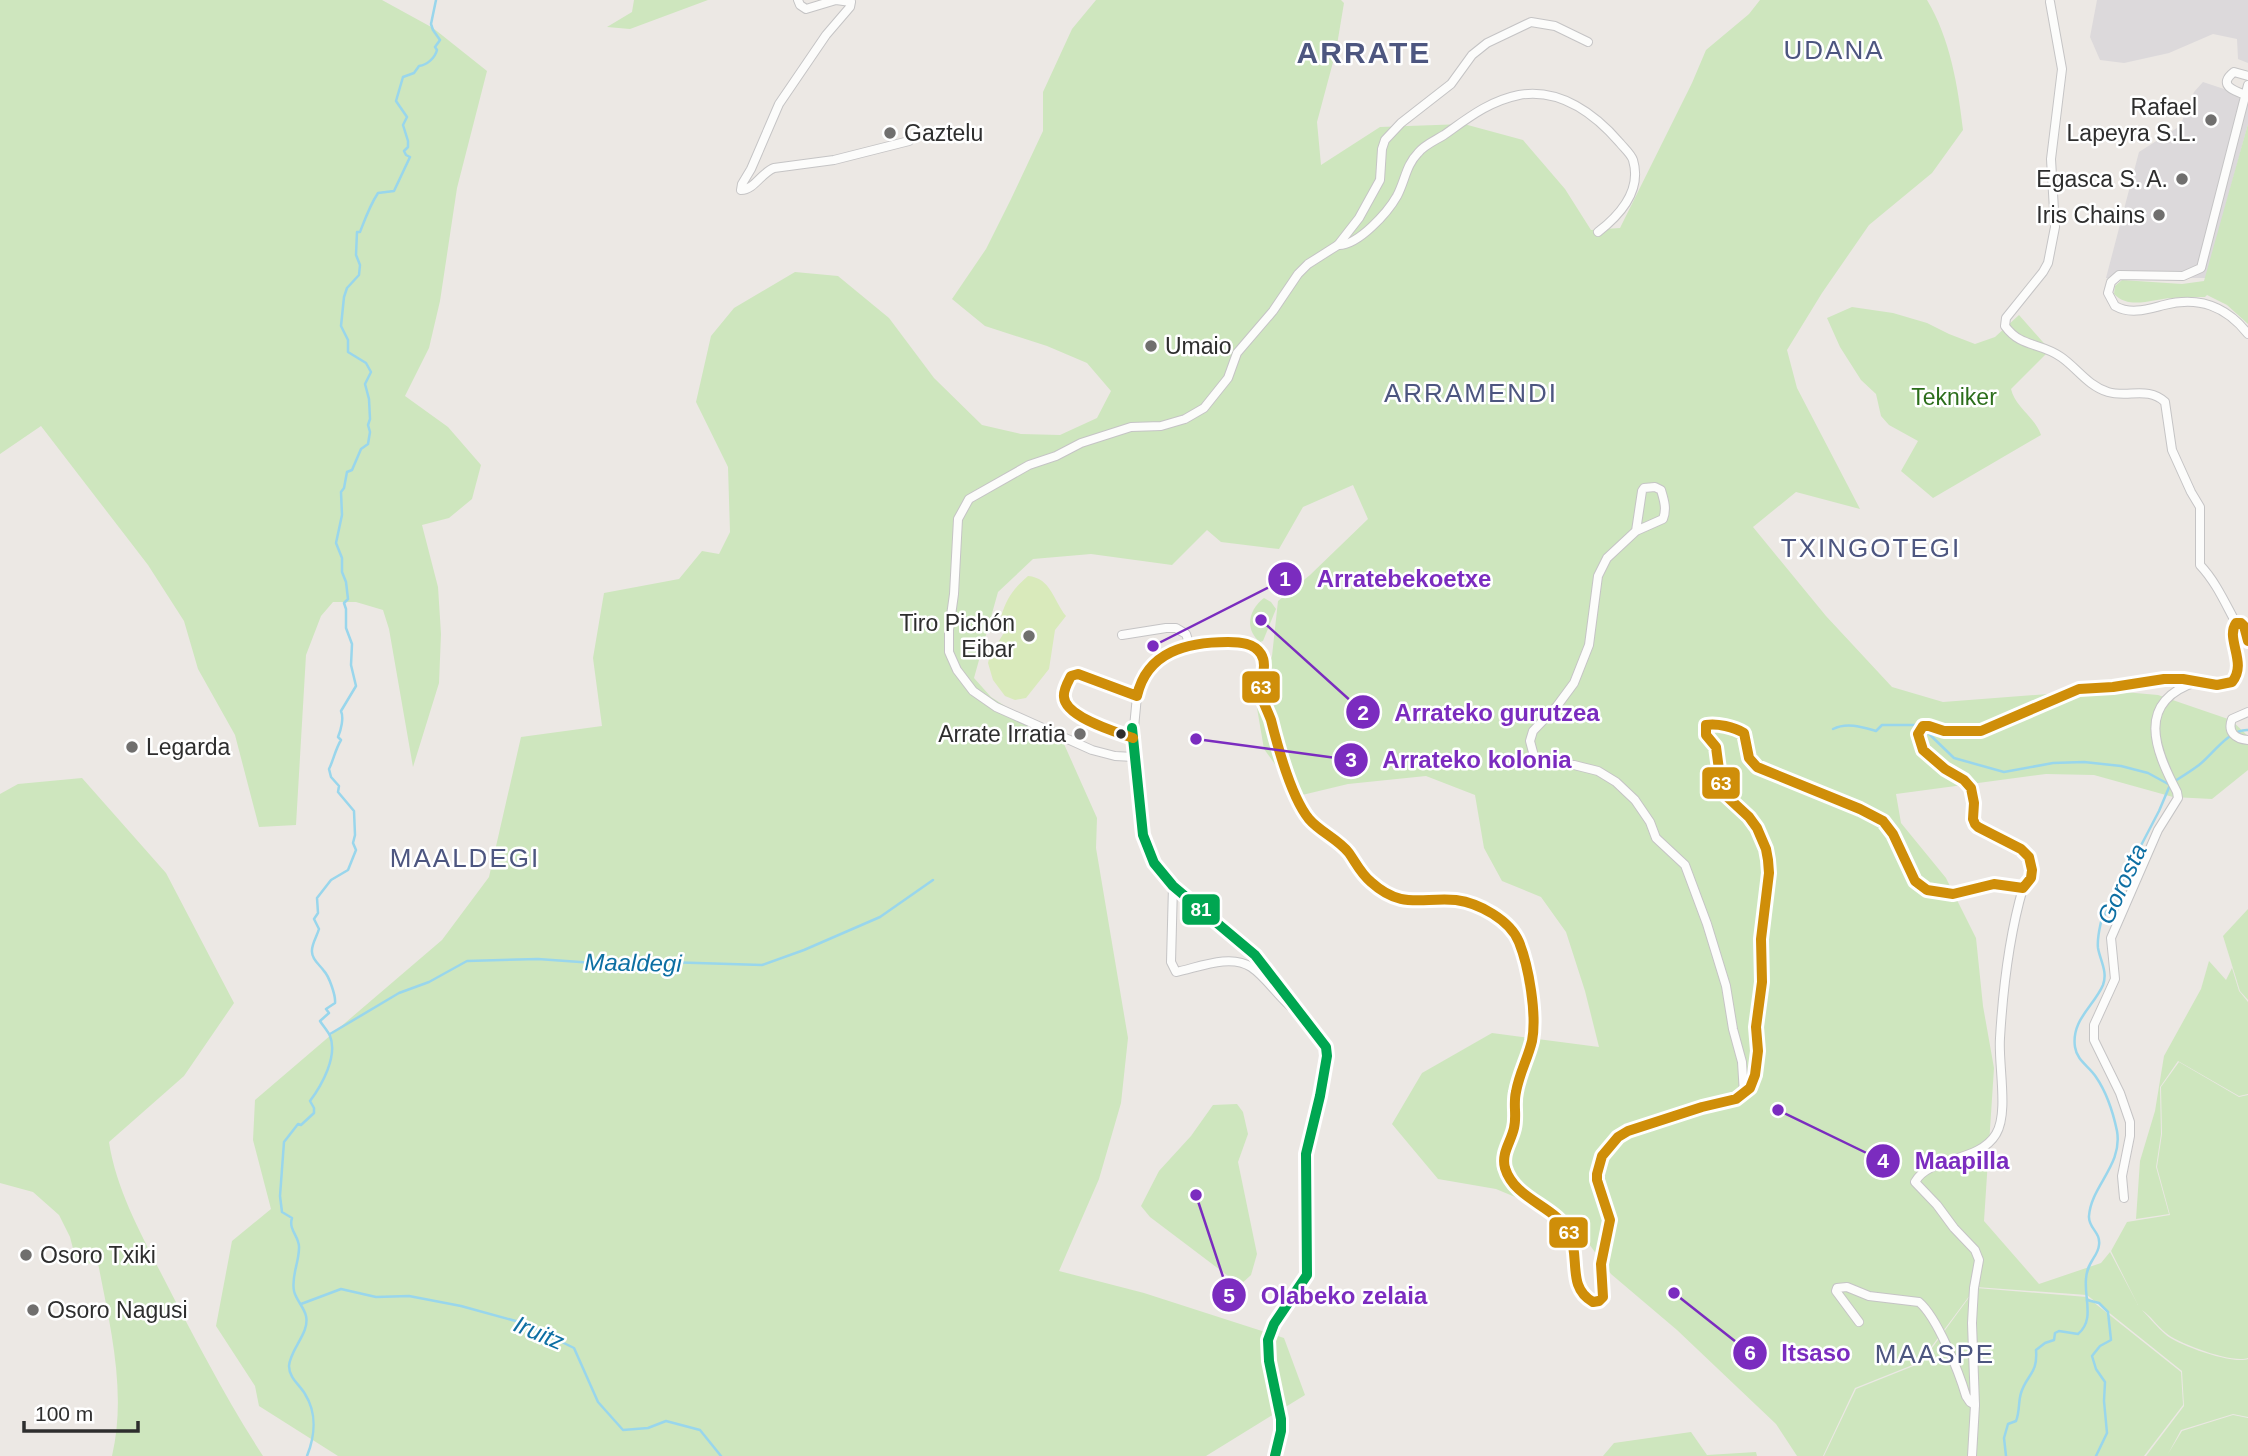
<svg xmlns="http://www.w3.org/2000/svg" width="2248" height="1456" viewBox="0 0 2248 1456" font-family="Helvetica,sans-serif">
	<rect width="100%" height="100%" fill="#ece8e4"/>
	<g fill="#dcd9db">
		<polygon points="2097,0 2248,0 2248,63 2238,59 2237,39 2213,34 2169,53 2124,63 2100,60 2090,37"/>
		<polygon points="2203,82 2248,97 2248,124 2206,278 2106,278 2139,152 2180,126 2194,92"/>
	</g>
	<g fill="#cee6be">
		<polygon points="0,0 382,0 433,28 487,71 457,188 440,301 429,348 405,396 448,427 481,465 472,499 449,518 422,525 438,587 441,634 439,683 413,767 389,629 383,610 356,602 333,602 321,616 306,655 296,825 259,827 235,735 198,669 184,621 148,565 41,426 0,454"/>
		<polygon points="634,0 708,0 630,29 607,27 632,12"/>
		<path d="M1096,0H1341L1344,3L1336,51L1317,122L1321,165L1380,127L1464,124L1523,140L1565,189L1591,230L1620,228L1692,83L1706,50L1749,14L1760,0H1927C1950,38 1958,86 1963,130L1932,173L1869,225L1822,293L1787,350L1797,388L1860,509L1796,492L1753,527L1826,616L1892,687L1943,702L2101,690L2158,695L2231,720L2248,736V770L2212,799L2173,797L2094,775L2046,774L1896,794L1901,823L1946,878L1976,938L1983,1006L1994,1068L1984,1221L2039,1284L2101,1263L2110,1252L2138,1305L2111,1251L2127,1222L2170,1215L2157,1167L2162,1134L2161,1087L2179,1062L2239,1097L2248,1095V1358C2233,1364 2177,1343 2166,1333C2157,1326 2151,1316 2142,1310C2150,1318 2157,1327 2165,1334C2177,1345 2233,1365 2248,1359V1417L2233,1414L2181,1430L2168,1454L2182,1431L2233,1415L2248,1418V1456H2146L2184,1406L2182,1371L2087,1295L1976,1287L1920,1362L1855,1388L1823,1456H1797L1776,1424L1677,1330L1611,1274L1589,1244L1561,1216L1496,1189L1438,1179L1392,1124L1422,1073L1492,1033L1599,1047L1585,991L1566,932L1541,897L1502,881L1484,848L1475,795L1426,776L1348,784L1298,796L1264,749L1257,708L1272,656L1278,601L1310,575L1368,519L1353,485L1303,507L1279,549L1221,542L1207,530L1172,565L1091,554L1033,559L998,592L974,678L991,697L1064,744L1097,818L1096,848L1128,1038L1121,1103L1099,1179L1059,1271L1144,1293L1284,1338L1305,1395L1206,1456H338L259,1406L255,1386L216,1326L232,1241L271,1209L253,1140L255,1100L442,940L489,877L521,737L602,726L593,658L604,593L679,579L702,551L719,554L730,532L728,467L696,402L711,336L734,308L795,272L838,276L889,318L934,378L982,425L1021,434L1060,435L1097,418L1111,391L1087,363L1047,346L985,326L952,299L986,249L1011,199L1043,131V92L1072,29Z"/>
		<path d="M2248,124V324L2227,305L2207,295L2205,297C2194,297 2183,297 2172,298C2152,299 2130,310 2114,294L2115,286L2122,280L2182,284L2204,281Z"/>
		<path d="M1852,307L1893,313L1927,323L1949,334L1975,344L1995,337L2019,315L2050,350L2011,389C2015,407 2035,417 2041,435L1933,498L1901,471L1918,441L1889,425L1881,416L1876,394L1861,380L1840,347L1827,318Z"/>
		<path d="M1264,598L1271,602L1276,609L1263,641L1260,642C1244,629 1249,609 1264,598Z"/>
		<path d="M82,778L166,873L234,1003L184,1076L109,1142C116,1189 141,1234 163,1277C194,1337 226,1399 263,1456H112C127,1392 110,1326 98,1263L77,1264L70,1237L59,1215L33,1192L0,1183V794L18,784Z"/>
		<polygon points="2248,909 2248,1000 2240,991 2223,936"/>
		<polygon points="2209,961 2226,980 2232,968 2239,991 2248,1002 2248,1094 2239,1096 2178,1061 2160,1087 2161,1134 2156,1167 2169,1214 2136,1219 2140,1161 2155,1111 2164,1056 2201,989"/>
		<polygon points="1237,1104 1243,1112 1248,1134 1238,1162 1257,1254 1251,1275 1240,1285 1150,1217 1141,1206 1159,1171 1191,1136 1213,1105"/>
		<polygon points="1976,1288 2087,1297 2181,1372 2183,1405 2144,1456 1824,1456 1856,1389 1921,1363"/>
		<polygon points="1691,1432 1707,1455 1756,1452 1757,1456 1603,1456 1614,1443"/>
	</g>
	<path fill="#d9eabb" d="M1028,576C1051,578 1053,600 1066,616L1055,630L1049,669L1026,698L1015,700L1005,696L993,680L988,663L990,655L1007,628L1001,617C1006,599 1014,588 1028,576Z"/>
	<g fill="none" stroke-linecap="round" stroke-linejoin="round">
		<g stroke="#99d6ec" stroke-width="2.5">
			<path d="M1833,729C1847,722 1862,727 1876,731L1882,725H1917"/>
			<path d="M1927,732L1954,758L2004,772L2053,763L2084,762L2121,766L2148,773L2170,785L2159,811L2101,922C2099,931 2097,939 2098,948C2100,960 2108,972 2103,985C2094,1006 2071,1020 2075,1047C2077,1061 2089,1066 2096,1077C2107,1093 2113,1112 2117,1131C2123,1165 2091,1186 2089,1216C2088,1228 2101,1232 2099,1245C2098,1257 2087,1261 2086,1279C2084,1298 2095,1320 2078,1334L2059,1331L2055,1333L2054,1340L2045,1343L2036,1350C2038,1374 2027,1374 2021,1393C2018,1403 2020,1411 2016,1421L2008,1424L2004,1438L2006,1456"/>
			<path d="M2175,781C2183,776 2191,771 2199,765C2213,754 2229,729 2248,730"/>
			<polyline points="330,1034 399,993 429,982 467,961 538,959 622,965 665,962 762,965 804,950 880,917 933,880"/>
			<polyline points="2087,1300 2099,1303 2108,1312 2111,1340 2100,1346 2092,1356 2096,1369 2105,1382 2104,1401 2107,1433 2096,1456"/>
			<polyline points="301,1304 341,1289 376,1297 409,1296 461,1306 523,1323 574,1348 598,1402 623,1430 648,1428 666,1421 700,1430 721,1456"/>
			<path d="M307,1456C315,1436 317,1413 305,1394C300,1385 289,1378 289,1366C290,1349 310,1333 306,1316C304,1307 296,1300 294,1291C291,1276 299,1263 299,1248C300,1237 288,1230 292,1218L282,1212L280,1196L284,1142L298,1124L301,1125L314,1113V1108L310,1101C322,1085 338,1056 330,1036C328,1031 323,1026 320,1021L329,1013L326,1009L335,1003C336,996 329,976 324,971C320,965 312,960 312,952C311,945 317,936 319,929L314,919L318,913L317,898L331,880L348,870L356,850L353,843L355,835L354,811L338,792L339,786L331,777L329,769C334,759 335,750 341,740L338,737C341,730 344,718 341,711L356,686L351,665L352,644L346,628V609L344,603L348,599L346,582L342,572V558L336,543L342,515L341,492L344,488L347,472L352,470L361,449L368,444L370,432L368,425L370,419L369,399L365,384L371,372L366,363L348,352V340L341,326L344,297L347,288L359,275L360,265L356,255L357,232H360C365,219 370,205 378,193L394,191L410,157L406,155L404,151L408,147V141L403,125L407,117L396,101L403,77L414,73L419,66C427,65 435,58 437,50L435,47L440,40L433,30L431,24L436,0"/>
		</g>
		<g stroke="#c5c4c5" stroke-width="10">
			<g id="minor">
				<path d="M798,0L800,5L806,9L836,0L851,2L850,7L826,35L779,104L751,169L742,184L741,190C754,190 761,173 774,168L834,160L909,141"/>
				<path d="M2050,2L2062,69L2051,159L2055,227L2048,263L2043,272L2006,318L2005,326C2021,348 2040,342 2061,357C2077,368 2088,386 2108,392C2128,398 2148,386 2165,402L2172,450L2191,492L2200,507V565C2216,582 2225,603 2236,623"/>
				<path d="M2248,85L2201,268L2183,276L2119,275L2111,282L2108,293L2115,306C2131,315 2148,309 2164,305C2199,296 2226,306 2248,334"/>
				<path d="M2246,95C2234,91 2217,85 2234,72L2248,76"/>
				<path d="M1338,245C1358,246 1388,212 1397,196C1405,181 1406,165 1418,153C1424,145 1436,140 1444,135C1468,118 1489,101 1519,95C1560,88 1595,114 1620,143C1624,148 1631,154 1633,160C1642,190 1620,215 1598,232"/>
				<path d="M1636,531L1642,491L1644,488L1655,487L1661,490C1664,500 1667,509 1663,519L1636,531L1607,558L1598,576L1589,645L1574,683L1557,706L1533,731L1530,741L1534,756L1547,763L1574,765L1598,771L1616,782L1635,800L1650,822L1656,838L1685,865L1707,924L1726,986L1733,1029L1742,1062L1744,1094"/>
				<polyline points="1122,635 1166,628 1176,628 1186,634 1188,640 1185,646"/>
				<path d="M2248,712L2232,719C2227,732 2235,739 2248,740"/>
				<path d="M1133,738C1116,732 1065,717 1064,697C1063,690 1068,682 1071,676L1078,674L1137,696"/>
				<polyline points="1134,757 1115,756 1092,750 996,707 973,691 957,670 949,652 949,630 954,594 958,519 969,499 1029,465 1056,456 1081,443 1131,427 1161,426 1185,419 1204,408 1228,378 1237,353 1273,311 1298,274 1308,264 1338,245 1359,218 1380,180 1382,149 1385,140 1401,123 1451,84 1472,55 1487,43 1531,22 1555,26 1588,42"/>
				<path d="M1173,886L1171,962L1176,972C1197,968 1230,953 1251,967C1266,977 1276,994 1290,1006"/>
				<path d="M2124,1198L2122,1176L2130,1136V1122L2120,1093L2094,1040V1025L2115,979L2111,938L2158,830L2178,798L2177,792C2155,750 2135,702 2196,682"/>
				<path d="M1859,1322L1836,1291L1837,1288L1847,1287L1869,1296L1919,1302C1937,1317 1959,1372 1966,1396L1970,1402L1975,1405L1972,1323L1974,1288L1979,1260L1975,1250L1954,1228L1937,1205L1915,1182C1929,1156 1979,1163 1996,1134C2009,1113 1998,1064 2000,1038C2003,988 2009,936 2023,888"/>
				<path d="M1275,1456L1281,1431V1419L1269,1361L1268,1340L1274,1324L1307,1275L1306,1154L1320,1096L1327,1056L1326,1047L1255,955L1173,886L1154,863L1148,851L1143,835L1139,811L1138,776L1133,738L1137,696L1140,686L1149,669L1164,658L1185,646L1195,643L1238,642L1254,647L1262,655L1264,664L1260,683L1262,698L1281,758L1303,810L1316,827L1349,854L1358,869L1372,884L1388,895L1406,900L1426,902L1455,900L1465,902L1500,919L1514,931L1527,967L1533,1037L1516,1091L1515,1125L1506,1149L1504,1165L1511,1180L1522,1193L1566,1227L1572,1241L1573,1267L1577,1281L1583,1295L1593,1302L1599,1301L1603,1297L1601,1264L1610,1220L1597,1180V1174L1602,1156L1618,1137L1628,1131L1702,1107L1736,1099L1750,1088L1755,1075L1758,1051L1756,1027L1762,982L1761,939L1769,873L1768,860L1766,849L1757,828L1749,817L1722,792L1716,747L1706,735V725C1717,723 1734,727 1744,733L1749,758L1757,767L1860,809L1883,821L1893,834L1915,881L1927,890L1953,894L1994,884L2023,888L2031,878L2032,870L2029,857L2021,849L1978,827L1975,824L1973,819L1974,803L1971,788L1964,780L1945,769L1923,750L1918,734L1923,726H1929L1944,731H1981L2079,689L2113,687L2164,679H2183L2217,685L2232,682C2248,663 2225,639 2236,623H2241L2244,626L2248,641"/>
				<polyline points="1972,1456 1975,1405"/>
			</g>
		</g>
		<use href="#minor" stroke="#fcfcfb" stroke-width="8"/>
		<g stroke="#fff" stroke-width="16">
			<polyline id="bus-1" points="1132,728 1143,835 1154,863 1173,886 1255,955 1326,1047 1327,1056 1320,1096 1306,1154 1307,1275 1274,1324 1268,1340 1269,1361 1281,1419 1281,1431 1275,1456"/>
		</g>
		<g stroke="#fff" stroke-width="16">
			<path id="bus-2" d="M1133,738C1116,732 1065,717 1064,697C1063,690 1068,682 1071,676L1078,674L1137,696C1147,651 1188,642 1228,642C1240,642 1254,643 1261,654C1269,667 1258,682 1261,696C1264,704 1268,712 1271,720C1278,748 1291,797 1309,819C1320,832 1338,839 1349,853C1356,863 1361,874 1371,882C1402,910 1421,897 1456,900C1479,903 1510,920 1519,942C1529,967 1537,1015 1532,1041C1528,1058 1519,1074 1516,1092C1513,1104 1517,1116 1514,1128C1511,1142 1501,1153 1505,1168C1515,1201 1558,1206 1570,1235C1580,1258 1567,1288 1593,1302L1599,1301L1603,1297L1601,1264L1610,1220L1597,1180V1174L1602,1156L1618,1137L1628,1131L1702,1107L1736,1099L1750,1088L1755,1075L1758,1051L1756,1027L1762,982L1761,939L1769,873L1768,860L1766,849L1757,828L1749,817L1722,792L1716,747L1706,735V725C1717,723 1734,727 1744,733L1749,758L1757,767L1860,809L1883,821L1893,834L1915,881L1927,890L1953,894L1994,884L2023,888L2031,878L2032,870L2029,857L2021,849L1978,827L1975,824L1973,819L1974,803L1971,788L1964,780L1945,769L1923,750L1918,734L1923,726H1929L1944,731H1981L2079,689L2113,687L2164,679H2183L2217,685L2232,682C2248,663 2225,639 2236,623H2241L2244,626L2248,641"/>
		</g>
		<use href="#bus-1" stroke="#00a651" stroke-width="10"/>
		<use href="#bus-2" stroke="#cf8e09" stroke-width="10"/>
	</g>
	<g fill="#706f6e" stroke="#fff" stroke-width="2.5">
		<circle cx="2211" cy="120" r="7"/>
		<circle cx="890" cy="133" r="7"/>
		<circle cx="2182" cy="179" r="7"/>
		<circle cx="2159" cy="215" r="7"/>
		<circle cx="1151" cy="346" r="7"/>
		<circle cx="1029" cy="636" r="7"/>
		<circle cx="1080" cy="734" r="7"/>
		<circle cx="132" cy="747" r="7"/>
		<circle cx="26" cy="1255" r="7"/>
		<circle cx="33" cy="1310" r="7"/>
	</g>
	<circle fill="#2e2e2e" stroke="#fff" stroke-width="2.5" cx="1121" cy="734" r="6"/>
	<g text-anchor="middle" stroke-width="5" stroke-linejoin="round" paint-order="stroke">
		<g font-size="23" fill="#2e2e2e" stroke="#fff" text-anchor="end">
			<text x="2197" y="115">Rafael<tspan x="2197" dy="26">Lapeyra S.L.</tspan></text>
			<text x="904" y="141" text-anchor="start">Gaztelu</text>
			<text x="2168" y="187">Egasca S. A.</text>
			<text x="2145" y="223">Iris Chains</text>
			<text x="1165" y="354" text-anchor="start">Umaio</text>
			<text x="1015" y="631">Tiro Pichón<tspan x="1015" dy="26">Eibar</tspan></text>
			<text x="1066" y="742">Arrate Irratia</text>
			<text x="146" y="755" text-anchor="start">Legarda</text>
			<text x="40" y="1263" text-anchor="start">Osoro Txiki</text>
			<text x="47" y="1318" text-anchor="start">Osoro Nagusi</text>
		</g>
		<g font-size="23" fill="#2c6e1b" stroke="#fff">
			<text x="1954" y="405">Tekniker</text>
		</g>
		<g font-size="24" font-style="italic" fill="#0d6fa3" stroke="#fff">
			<text transform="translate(2122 884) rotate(-65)" y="8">Gorosta</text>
			<text transform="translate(633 963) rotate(1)" y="8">Maaldegi</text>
			<text transform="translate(539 1333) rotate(23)" y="8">Iruitz</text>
		</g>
		<g font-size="26" letter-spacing="2" fill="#4d5680" stroke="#fff">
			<text x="1834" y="59">UDANA</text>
			<text x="1471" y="402">ARRAMENDI</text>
			<text x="1871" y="557">TXINGOTEGI</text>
			<text x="465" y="867">MAALDEGI</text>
			<text x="1935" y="1363">MAASPE</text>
		</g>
		<g font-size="30" font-weight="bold" letter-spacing="2" fill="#4d5680" stroke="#fff">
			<text x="1364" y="63">ARRATE</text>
		</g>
	</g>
	<path fill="none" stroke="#7b2cbf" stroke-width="2.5" d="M1153 646L1285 579M1261 620L1363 712M1196 739L1351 760M1778 1110L1883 1161M1196 1195L1229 1295M1674 1293L1750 1353"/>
	<g fill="#7b2cbf" stroke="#fff" stroke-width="2.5">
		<circle cx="1153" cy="646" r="7"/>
		<circle cx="1261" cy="620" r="7"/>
		<circle cx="1196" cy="739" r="7"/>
		<circle cx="1778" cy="1110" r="7"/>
		<circle cx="1196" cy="1195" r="7"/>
		<circle cx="1674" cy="1293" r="7"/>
		<circle cx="1285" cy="579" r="18"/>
		<circle cx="1363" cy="712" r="18"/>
		<circle cx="1351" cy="760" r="18"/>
		<circle cx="1883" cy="1161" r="18"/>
		<circle cx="1229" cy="1295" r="18"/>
		<circle cx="1750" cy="1353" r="18"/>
	</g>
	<g font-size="21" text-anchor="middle" font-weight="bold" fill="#fff">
		<text x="1285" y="586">1</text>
		<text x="1363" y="720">2</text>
		<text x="1351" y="767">3</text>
		<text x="1883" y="1168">4</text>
		<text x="1229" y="1303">5</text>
		<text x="1750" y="1360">6</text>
	</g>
	<g font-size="24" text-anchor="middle" font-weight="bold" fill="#7b2cbf" stroke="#fff" stroke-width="5" stroke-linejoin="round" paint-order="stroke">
		<text x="1404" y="587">Arratebekoetxe</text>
		<text x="1497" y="721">Arrateko gurutzea</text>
		<text x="1477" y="768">Arrateko kolonia</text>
		<text x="1962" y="1169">Maapilla</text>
		<text x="1344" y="1304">Olabeko zelaia</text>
		<text x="1816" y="1361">Itsaso</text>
	</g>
	<g stroke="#fff" stroke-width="2.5">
		<rect x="1241" y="670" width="40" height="34" rx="7" fill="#cf8e09"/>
		<rect x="1701" y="766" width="40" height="34" rx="7" fill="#cf8e09"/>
		<rect x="1181" y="893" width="40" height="33" rx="7" fill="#00a651"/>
		<rect x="1548" y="1216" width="41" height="33" rx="7" fill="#cf8e09"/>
	</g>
	<g font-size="19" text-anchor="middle" font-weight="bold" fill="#fff">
		<text x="1261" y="694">63</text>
		<text x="1721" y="790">63</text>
		<text x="1201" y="916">81</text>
		<text x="1569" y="1239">63</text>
	</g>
	<path d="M24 1421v10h114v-10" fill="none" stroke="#2e2e2e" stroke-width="3.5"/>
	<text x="35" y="1421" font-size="21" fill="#2e2e2e" stroke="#ffffff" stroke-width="5" paint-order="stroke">100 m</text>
</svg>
